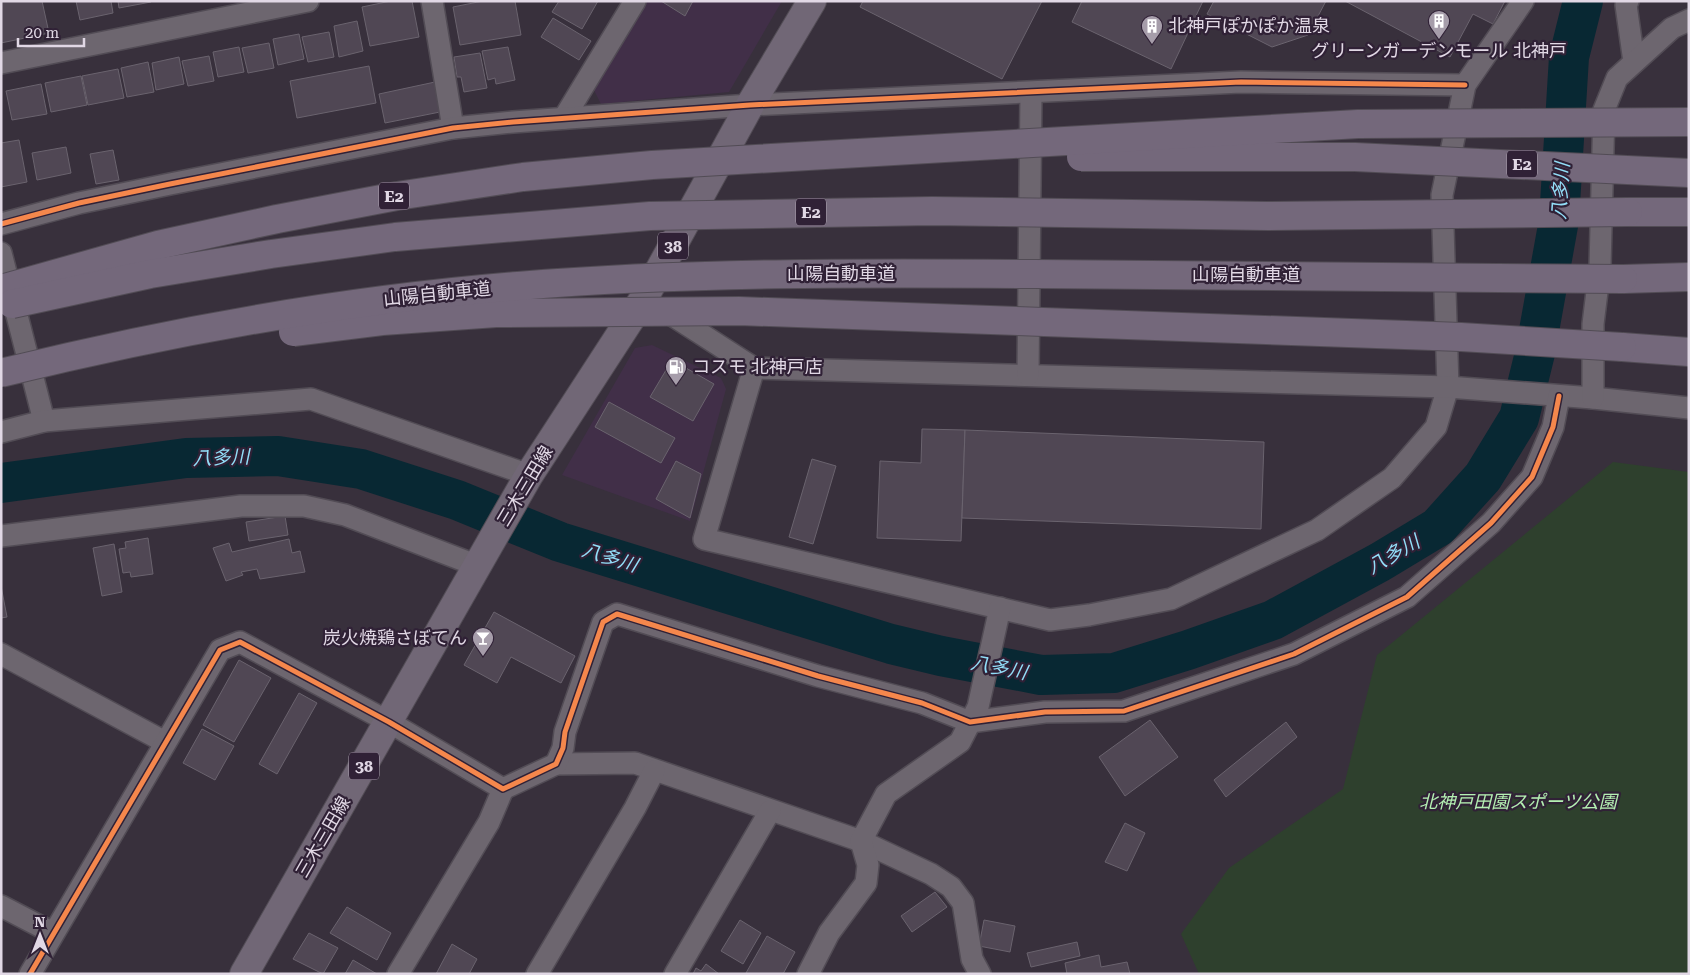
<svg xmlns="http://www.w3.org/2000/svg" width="1690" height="975" viewBox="0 0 1690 975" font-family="'Roboto Serif','Noto Sans JP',serif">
	<rect width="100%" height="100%" fill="#38303c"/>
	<g fill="#412f48">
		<polygon points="647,1 782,1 729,92 601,104 594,90"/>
		<polygon points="652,345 721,378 726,389 690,521 562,475 635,348"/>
	</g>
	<polygon fill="#2e402d" points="1613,462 1689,472 1689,974 1199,974 1181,934 1229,868 1343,789 1377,655"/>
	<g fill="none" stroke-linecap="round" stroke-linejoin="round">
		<polyline stroke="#082833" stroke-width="40" points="1,483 186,458 278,456 361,469 457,500 560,542 891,644 941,656 1041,675 1114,673 1188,650 1273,620 1380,562 1438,527 1483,477 1519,418 1535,353 1559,220 1569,57 1583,1"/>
	</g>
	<g fill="#504754" stroke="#6a636e">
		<polygon points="1,1 42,1 49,33 1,43"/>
		<polygon points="76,1 111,1 113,13 80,20"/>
		<polygon points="118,1 151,1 151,2 119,8"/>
		<polygon points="391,1 412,1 419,37 370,46 362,7"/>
		<polygon points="483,1 515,1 521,35 460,45 453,7"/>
		<polygon points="559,1 598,1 582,29 552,12"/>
		<polygon points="661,1 693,1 685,16"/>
		<polygon points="863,1 1042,1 1002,79 860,7"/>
		<polygon points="1082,1 1203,1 1171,69 1072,22"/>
		<polygon points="1214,1 1326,1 1308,35 1272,47 1207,14"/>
		<polygon points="1345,1 1505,1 1493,24 1473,14 1450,57"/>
		<polygon points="553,18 591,41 579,60 541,37"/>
		<polygon points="357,21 363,51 339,57 334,26"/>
		<polygon points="329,32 334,57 308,62 302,37"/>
		<polygon points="299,34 304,59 278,65 273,39"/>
		<polygon points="269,43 274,68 248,73 242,48"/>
		<polygon points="239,47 244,72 218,77 213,52"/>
		<polygon points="508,47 515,80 496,84 495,78 488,80 482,51"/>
		<polygon points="480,53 487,88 464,92 461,77 457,77 454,57"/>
		<polygon points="209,56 214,81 188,86 182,61"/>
		<polygon points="179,57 184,84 156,90 152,63"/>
		<polygon points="148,62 154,92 127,97 121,68"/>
		<polygon points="369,66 376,103 297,118 290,81"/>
		<polygon points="118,69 124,98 88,105 82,76"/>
		<polygon points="81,76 87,105 51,112 45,83"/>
		<polygon points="435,82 440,112 385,123 379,94"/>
		<polygon points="41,84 47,114 12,120 6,91"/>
		<polygon points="19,140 27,182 1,187 1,143"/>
		<polygon points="66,147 71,173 37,180 32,153"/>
		<polygon points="113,150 119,180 96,184 90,154"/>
		<polygon points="672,360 714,384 693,421 650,397"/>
		<polygon points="609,402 675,438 661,463 595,427"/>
		<polygon points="922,429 965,430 961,541 877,538 880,461 921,463"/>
		<polygon points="965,430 1264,442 1261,529 962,518"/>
		<polygon points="812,459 836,466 813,544 789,537"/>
		<polygon points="676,461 701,474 690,518 656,499"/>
		<polygon points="285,516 288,535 249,541 246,522"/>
		<polygon points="148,538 153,574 131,577 130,572 123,573 119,549 126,548 125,542"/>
		<polygon points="289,539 292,553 300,551 305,572 260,579 257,569 241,572 243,575 226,581 213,548 229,543 232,552"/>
		<polygon points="114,544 122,592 102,596 93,548"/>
		<polygon points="1,586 7,617 1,618"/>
		<polygon points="494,612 575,656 561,683 511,657 497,683 464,665"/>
		<polygon points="239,660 271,678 234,742 203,725"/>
		<polygon points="299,693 317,703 277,774 259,764"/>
		<polygon points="1150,720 1178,757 1125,796 1099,757"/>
		<polygon points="1286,722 1297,737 1226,797 1214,780"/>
		<polygon points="202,729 234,746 215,780 183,763"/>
		<polygon points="1125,823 1145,833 1127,871 1105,862"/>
		<polygon points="935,892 947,907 912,932 901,916"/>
		<polygon points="347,907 391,933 377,960 330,933"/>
		<polygon points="740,920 761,933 743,964 721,951"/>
		<polygon points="984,920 1015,926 1010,952 979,946"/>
		<polygon points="309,933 338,948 323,974 293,959"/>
		<polygon points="767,936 795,952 783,974 747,974 746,973"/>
		<polygon points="1077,942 1080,956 1031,967 1027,953"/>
		<polygon points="452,944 477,959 469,974 436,974"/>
		<polygon points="1099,955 1101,967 1127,962 1130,974 1067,974 1065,963"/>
		<polygon points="353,960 377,974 345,974"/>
		<polygon points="706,964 719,974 693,974 696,968 701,971"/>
	</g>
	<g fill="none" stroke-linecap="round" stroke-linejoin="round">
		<g stroke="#524c55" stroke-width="24">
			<g id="minor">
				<polyline points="432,1 453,128"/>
				<polyline points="1628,1 1626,5 1634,62"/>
				<polyline points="1,63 308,1"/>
				<polyline points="564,118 635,1"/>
				<polyline points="1,224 79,203 170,184 453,128 513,122 750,105 1241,82 1465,85"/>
				<polyline points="1,253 44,421"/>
				<polyline points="664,310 754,368 704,539 1050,620 1089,615 1171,599 1317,530 1392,478 1436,427 1448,387 1442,195 1465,85 1523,1"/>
				<polyline points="754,368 1448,387 1593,398 1689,408"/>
				<polyline points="1028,375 1031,93"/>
				<polyline points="1593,398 1593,324 1600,267 1604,110 1617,78 1672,28 1689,20"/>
				<polyline points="1,432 44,421 311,399 529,475"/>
				<polyline points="1,536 241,506 304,506 345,515 478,566"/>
				<polyline points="1,654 165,742"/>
				<polyline points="556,764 635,763 861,841 931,874 951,887 963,903 972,959 980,974"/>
				<polyline points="1,906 53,933"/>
				<polyline points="30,974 220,650 240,642 389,722 503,789 556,764 563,748 565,732 603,622 617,614 818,676 922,703 970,722 1045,712 1124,711 1294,654 1407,597 1491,523 1532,477 1553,427 1559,396"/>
				<polyline points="398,974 489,822 503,789"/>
				<polyline points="537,974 635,808 654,771"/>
				<polyline points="675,974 770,811"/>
				<polyline points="808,974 829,933 866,883 868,865 861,841 886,794 960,742 978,707 1000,608"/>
			</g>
		</g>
		<g stroke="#524c55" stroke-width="30">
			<polyline id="major" points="244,974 529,475 644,298 750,105 812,1"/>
		</g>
		<g stroke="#524c55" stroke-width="30">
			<g id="highway">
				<polyline points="1628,212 1689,212"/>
				<polyline points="1623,279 1689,277"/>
				<polyline points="1622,347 1689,352"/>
			</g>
		</g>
		<use href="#minor" stroke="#6d666f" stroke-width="21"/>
		<use href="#major" stroke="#716776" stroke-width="28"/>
		<use href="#highway" stroke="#74687b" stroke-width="28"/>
		<g stroke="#524c55" stroke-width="30" stroke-linecap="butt">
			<g id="highway-bridge">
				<polyline points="1081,157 1355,157 1689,173"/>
				<polyline points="1,289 158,245 277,219 397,196 523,177 652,165 1358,124 1689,122"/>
				<polyline points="12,304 150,274 271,254 395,237 650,216 932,211 1267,216 1628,212"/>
				<polyline points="293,332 382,321 496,313 739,311 1461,337 1622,347"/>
				<path d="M1,373C171,331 343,300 518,286C689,272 861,273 1033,274C1230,275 1427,277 1623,279"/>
			</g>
		</g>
		<use href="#highway-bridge" stroke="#74687b" stroke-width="28"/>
		<g stroke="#302136" stroke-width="8">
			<g id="cycleway">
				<polyline points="1,224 79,203 170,184 453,128 513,122 750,105 1241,82 1465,85"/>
				<polyline points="30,974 220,650 240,642 389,722 503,789 556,764 563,748 565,732 603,622 617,614 818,676 922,703 970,722 1045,712 1124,711 1294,654 1407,597 1491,523 1532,477 1553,427 1559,396"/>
			</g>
		</g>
		<use href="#cycleway" stroke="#f5874c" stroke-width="5"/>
	</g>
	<defs>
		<g id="building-pin" transform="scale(1.125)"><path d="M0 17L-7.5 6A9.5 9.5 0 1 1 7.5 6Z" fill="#a69daa" stroke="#302136"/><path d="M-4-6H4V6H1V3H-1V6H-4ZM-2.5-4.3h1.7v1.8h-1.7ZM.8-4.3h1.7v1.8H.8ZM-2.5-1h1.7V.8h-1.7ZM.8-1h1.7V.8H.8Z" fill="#fff"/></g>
		<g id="fuel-pin" transform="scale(1.125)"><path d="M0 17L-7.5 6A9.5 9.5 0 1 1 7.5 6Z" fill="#a69daa" stroke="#302136"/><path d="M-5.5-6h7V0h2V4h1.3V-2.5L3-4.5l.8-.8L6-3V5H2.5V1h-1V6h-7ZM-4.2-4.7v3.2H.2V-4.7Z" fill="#fff"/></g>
		<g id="bar-pin" transform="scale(1.125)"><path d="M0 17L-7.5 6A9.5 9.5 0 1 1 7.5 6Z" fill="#a69daa" stroke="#302136"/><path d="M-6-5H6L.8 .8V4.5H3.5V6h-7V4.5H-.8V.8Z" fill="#fff"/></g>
	</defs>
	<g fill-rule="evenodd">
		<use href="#building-pin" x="1439" y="21"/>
		<use href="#building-pin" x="1152" y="26"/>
		<use href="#fuel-pin" x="676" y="367"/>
		<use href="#bar-pin" x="483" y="638"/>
	</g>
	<g text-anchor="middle" stroke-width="4.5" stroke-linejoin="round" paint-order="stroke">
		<g fill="#302136" stroke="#aca1b0" stroke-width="1">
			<rect x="1507" y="150.5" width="30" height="27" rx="4"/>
			<rect x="379" y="182.5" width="30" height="27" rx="4"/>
			<rect x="796" y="198.5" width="30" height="27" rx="4"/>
			<rect x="658" y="232.5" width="30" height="27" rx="4"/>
			<rect x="349" y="752.5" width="30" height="27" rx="4"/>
		</g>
		<g font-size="16" font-weight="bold" fill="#e1d8e5">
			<text x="1522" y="170">E2</text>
			<text x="394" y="202">E2</text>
			<text x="811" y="218">E2</text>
			<text x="673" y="252">38</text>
			<text x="364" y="772">38</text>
		</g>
		<g font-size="18" fill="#e1d8e5" stroke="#302136" text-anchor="start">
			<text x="1168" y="32">北神戸ぽかぽか温泉</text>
			<text x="1439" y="57" text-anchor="middle">グリーンガーデンモール 北神戸</text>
			<text x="692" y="373">コスモ 北神戸店</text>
			<text x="467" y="644" text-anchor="end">炭火焼鶏さぼてん</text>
		</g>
		<g font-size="18" fill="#e1d8e5" stroke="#302136">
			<text x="841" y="280">山陽自動車道</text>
			<text x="1246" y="281">山陽自動車道</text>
			<text transform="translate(437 294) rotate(-6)" y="6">山陽自動車道</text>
			<text transform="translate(525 486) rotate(-59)" y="6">三木三田線</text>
			<text transform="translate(323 837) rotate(-60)" y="6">三木三田線</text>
		</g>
		<g font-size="18" font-style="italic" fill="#b4f0b2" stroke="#302136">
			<text x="1518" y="808">北神戸田園スポーツ公園</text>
		</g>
		<g font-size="19" font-style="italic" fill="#92def8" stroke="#302136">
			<text transform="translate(1560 191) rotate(-86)" y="7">八多川</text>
			<text transform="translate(221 457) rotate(-2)" y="7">八多川</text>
			<text transform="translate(1393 554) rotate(-30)" y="7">八多川</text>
			<text transform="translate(610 557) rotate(17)" y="7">八多川</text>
			<text transform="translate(999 667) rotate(11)" y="7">八多川</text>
		</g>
	</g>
	<rect width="1690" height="975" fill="none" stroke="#e1d8e5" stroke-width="5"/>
	<g transform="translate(40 935)" stroke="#302136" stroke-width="4" paint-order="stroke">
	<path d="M0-4L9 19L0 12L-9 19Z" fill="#e1d8e5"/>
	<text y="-8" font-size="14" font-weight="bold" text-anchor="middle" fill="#e1d8e5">N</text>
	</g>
	<path d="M18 38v8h66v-8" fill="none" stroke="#e1d8e5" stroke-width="2.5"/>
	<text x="25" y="38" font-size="15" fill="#e1d8e5" stroke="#302136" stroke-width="4" paint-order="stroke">20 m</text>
</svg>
